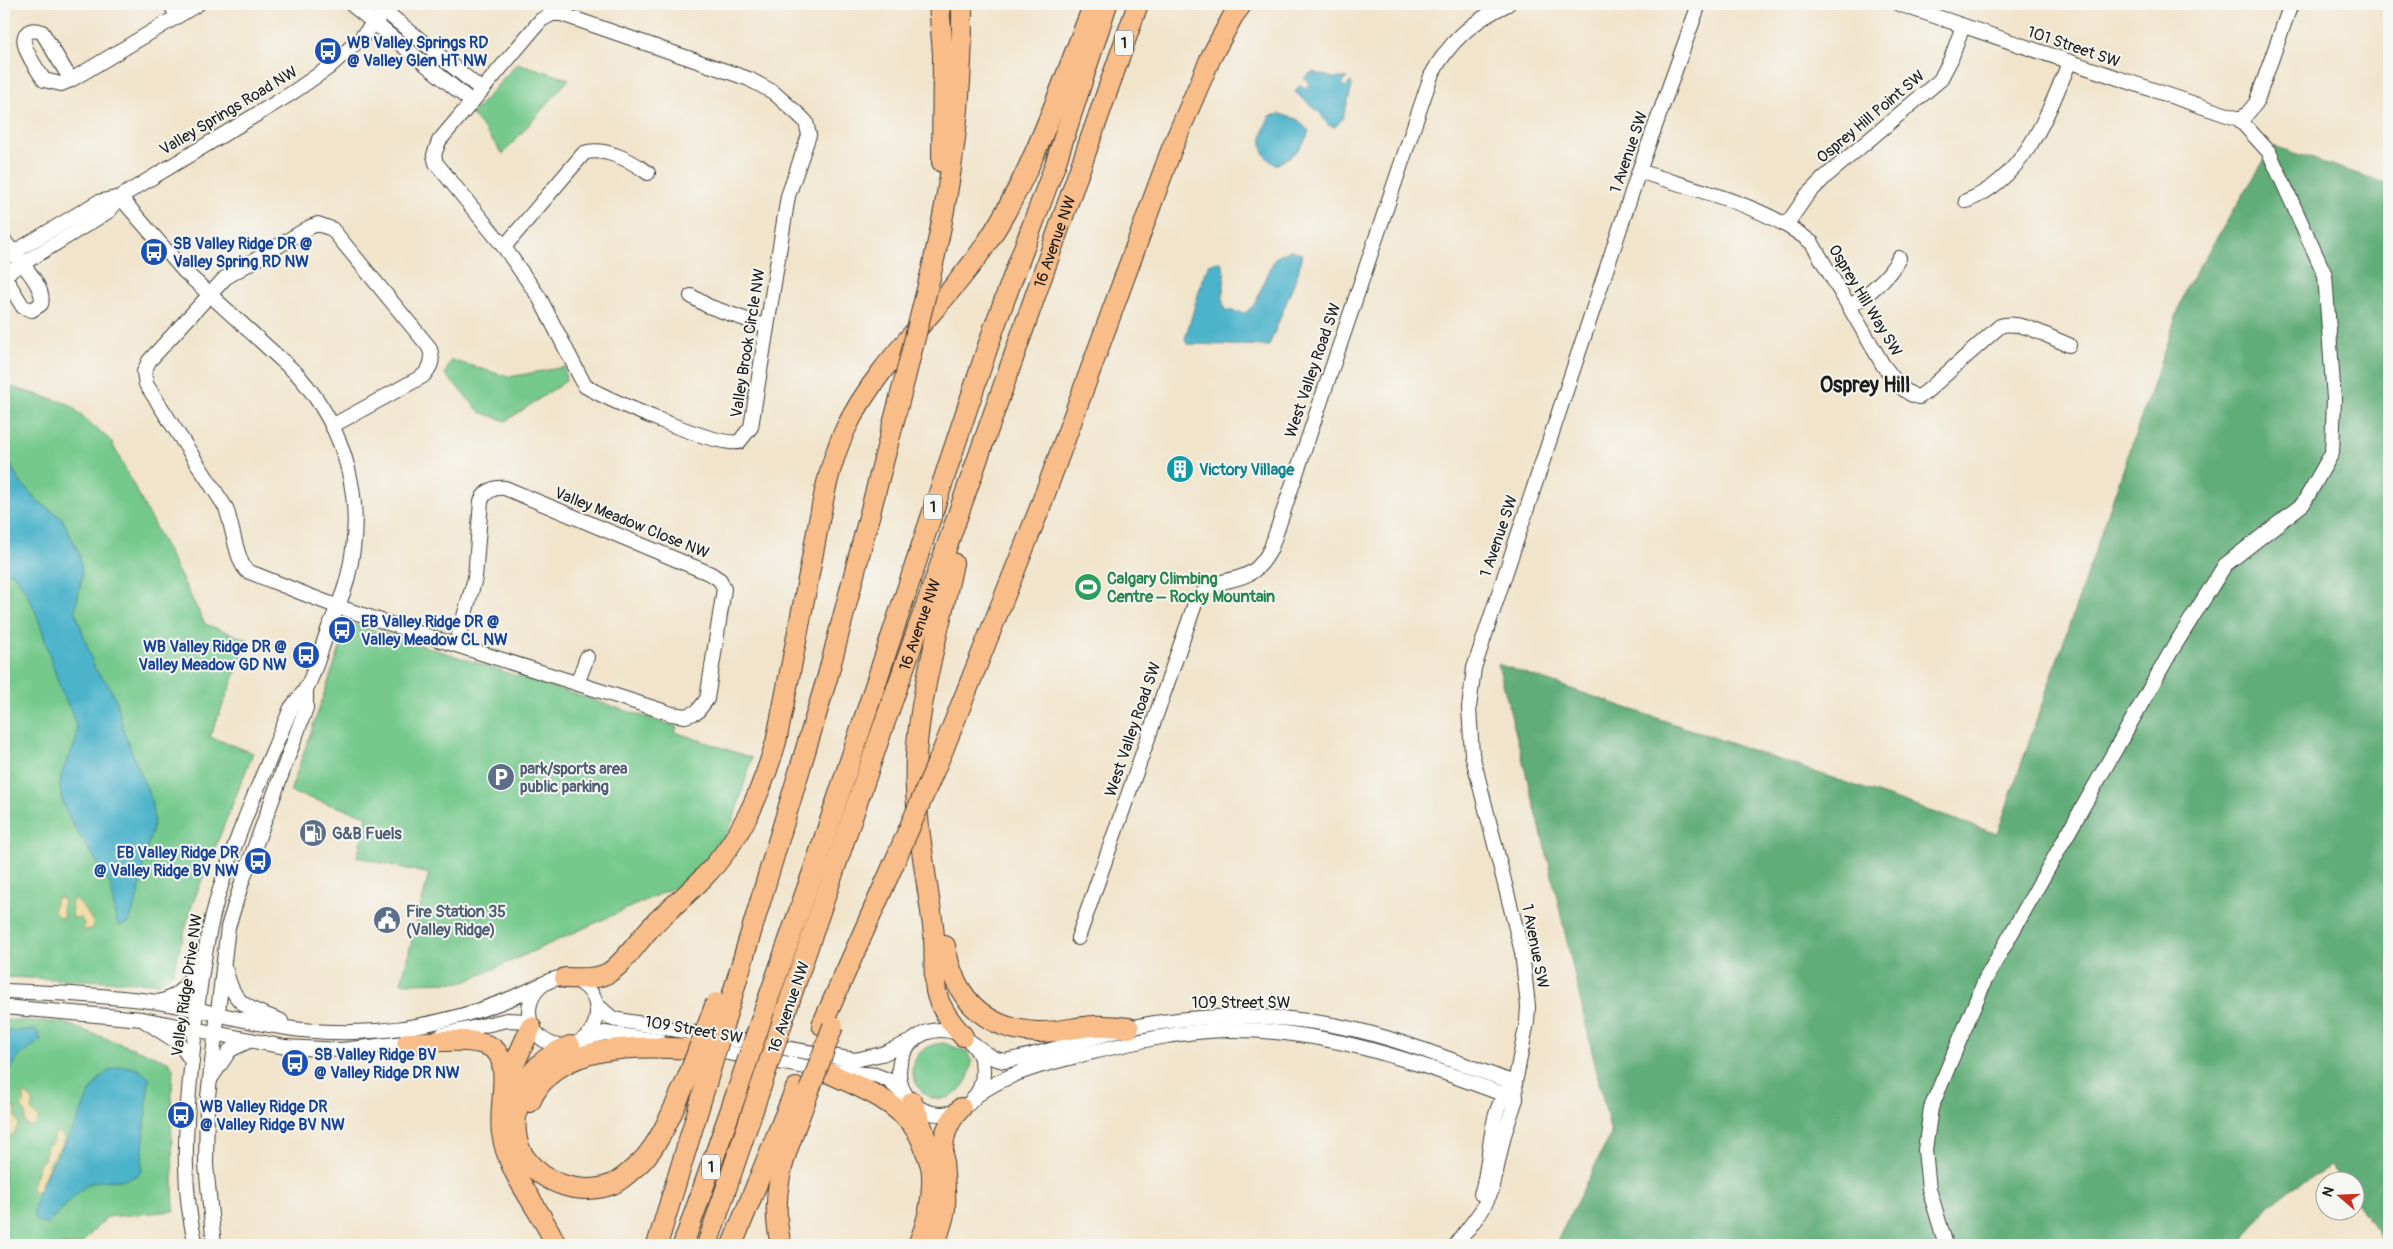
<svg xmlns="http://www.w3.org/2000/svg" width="2393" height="1249" viewBox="0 0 2393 1249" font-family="Pangolin,sans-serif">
	<rect width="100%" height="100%" fill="#f6f6f2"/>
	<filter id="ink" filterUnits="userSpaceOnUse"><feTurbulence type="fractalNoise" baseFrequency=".02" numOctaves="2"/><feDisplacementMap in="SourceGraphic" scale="10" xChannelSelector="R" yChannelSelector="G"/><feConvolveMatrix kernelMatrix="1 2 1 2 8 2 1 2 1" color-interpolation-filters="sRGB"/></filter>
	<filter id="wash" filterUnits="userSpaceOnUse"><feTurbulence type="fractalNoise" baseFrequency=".0096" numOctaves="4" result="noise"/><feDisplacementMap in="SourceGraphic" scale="20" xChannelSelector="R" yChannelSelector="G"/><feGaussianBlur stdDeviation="1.12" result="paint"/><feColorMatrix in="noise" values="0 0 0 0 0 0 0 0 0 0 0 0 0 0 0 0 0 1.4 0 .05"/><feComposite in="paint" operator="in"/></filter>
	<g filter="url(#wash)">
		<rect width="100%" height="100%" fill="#f1e4cb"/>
		<g fill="#75c98c" stroke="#487254">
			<polygon points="517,63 569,79 503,154 472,114"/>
			<polygon points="451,360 509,377 564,367 566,381 506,421 480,412 445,374"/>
			<polygon points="4,385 69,404 111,441 205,624 249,640 210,737 253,753 192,905 173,972 159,983 4,977"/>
			<polygon points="355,624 677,727 675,732 752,758 734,818 716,856 686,882 465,982 401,983 429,874 357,857 367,816 290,792 346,631"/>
			<polygon points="4,1020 61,1022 168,1061 173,1068 171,1109 174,1211 107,1217 80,1245 4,1245"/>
			<path d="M944,1043L967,1052L972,1062C968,1103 921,1116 912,1070C916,1052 926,1044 944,1043Z"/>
		</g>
		<polygon fill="#60ad78" stroke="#3e644a" points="2273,146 2389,184 2389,1245 2387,1245 2356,1201 2356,1182 2342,1181 2331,1166 2271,1202 2241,1245 1555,1245 1611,1134 1549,863 1498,664 1997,834 2186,288"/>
		<g fill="#eeda9e" stroke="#857b5d">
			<polygon points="56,898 61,898 64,902 62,908 64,916 60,918 53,911"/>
			<path d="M74,898C81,904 91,916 94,925L92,929L83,930L84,923L80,918H73L71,903Z"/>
			<polygon points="24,1093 33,1100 31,1110 39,1119 36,1125 27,1126 25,1121 26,1113 21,1106 24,1102"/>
			<polygon points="12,1107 16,1109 15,1115 19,1123 14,1134 4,1136 4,1123 7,1125 10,1122"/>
			<path d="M58,1132L63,1135L64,1142L50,1162L39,1191H33C30,1182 38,1175 38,1165L44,1160L47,1145L54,1142L55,1133Z"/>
		</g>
		<g fill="#4bb3ca" stroke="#346873">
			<polygon points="1312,72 1334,78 1347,78 1341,83 1345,87 1351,82 1352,87 1343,118 1335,127 1328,125 1320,113 1295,92 1300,85 1306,88 1309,83 1304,78"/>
			<path d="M1280,114L1297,119L1309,131C1304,148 1292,156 1276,165C1256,154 1260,134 1270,116Z"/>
			<path d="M1291,250L1302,254L1298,273L1269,346L1187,344L1185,339L1203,278L1210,263L1221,262C1230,280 1218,293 1225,310L1245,313L1254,305L1275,258Z"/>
			<path d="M4,453L20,482L39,502L62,518L80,555L82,577L75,610L95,669L108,684L117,702L124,733L151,799L154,821L152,832L145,854L139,893L129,923L119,926C111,912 116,897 109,882C96,855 59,816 60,785C60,766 78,749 77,731C76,716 67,705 62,692C46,653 41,606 13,573L4,572Z"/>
			<polygon points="36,1030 41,1040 20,1056 4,1077 4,1031"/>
			<path d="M124,1066L138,1069L149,1078L141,1172C128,1185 105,1177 89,1184C82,1187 55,1216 47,1224L39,1223L34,1217C34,1186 60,1153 75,1126C82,1112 87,1093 98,1081C105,1072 113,1067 124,1066Z"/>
		</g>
	</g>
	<g filter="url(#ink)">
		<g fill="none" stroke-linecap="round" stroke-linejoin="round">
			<g stroke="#3c3a36" stroke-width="16">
				<g id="minor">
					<polyline points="170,4 178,16 198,4"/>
					<polyline points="351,4 472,102"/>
					<polyline points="376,4 482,90"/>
					<polyline points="1899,4 2239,119"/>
					<path d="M552,14H561L749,79L773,92L799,115L806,122L809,135L788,196L751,427L739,442C716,447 609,400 585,386L539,297L504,247L436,163L434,155L439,141L541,20Z"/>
					<path d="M71,80L42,32C37,30 32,29 27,33C17,43 38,70 44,80L61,84L71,80L178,16"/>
					<polyline points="2239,119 2246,115 2256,103 2291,4"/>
					<path d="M1639,171C1695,190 1766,205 1812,243L1883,365C1892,376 1903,394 1919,397L1926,392L2000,326C2020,319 2050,338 2069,345"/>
					<path d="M120,197L184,271L298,375C347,431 366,503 348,576C344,595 335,612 328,630C321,649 316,669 307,687C303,694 296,701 291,708C265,771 236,834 217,899C201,957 196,1019 190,1079C185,1135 182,1191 196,1245"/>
					<path d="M1966,201C2024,179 2047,116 2069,63"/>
					<polyline points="1787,224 1807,195 1825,177 1940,80 1951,59 1963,26"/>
					<path d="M4,240C13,255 47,286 41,304L32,310L23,307L4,276"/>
					<path d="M504,247L584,153C604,146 632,161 648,173"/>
					<polyline points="4,258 98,202 120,197 292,93 328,68 361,38 390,4"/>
					<polyline points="4,275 109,211 120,197"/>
					<polyline points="691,296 708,306 767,327"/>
					<path d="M1849,307C1868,294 1888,279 1899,258"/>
					<path d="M332,426L423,376C432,366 434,359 429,347L332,229L318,224L310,227L225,278L149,361L144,372L146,384L226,508C232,524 237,563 247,571C278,583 308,596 339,607C450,644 561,678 672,714L685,716L697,712L707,699L724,589L720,580L711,574L505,488C494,487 485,491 481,501L475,578L456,645"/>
					<polyline points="577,684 587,657"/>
					<path d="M1078,938L1196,601C1220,567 1249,594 1271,548L1431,76C1449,41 1474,20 1508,4"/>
					<path d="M226,971C234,1007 249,1008 281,1021"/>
					<circle cx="563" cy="1012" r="34"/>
					<path d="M4,991C55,993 107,995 158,1002C207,1010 254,1025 303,1030C387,1039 470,1020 545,983"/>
					<path d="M159,1002C183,996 190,980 201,959"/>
					<polyline points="596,1004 613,1019 855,1060 882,1054 914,1040"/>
					<polyline points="4,1007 142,1019 285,1047 341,1050 414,1042"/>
					<polyline points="145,1021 179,1043 192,1061"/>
					<circle cx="941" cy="1072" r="42"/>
					<polyline points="442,1035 507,1020 529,1021"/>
					<polyline points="586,1038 605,1033 659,1041"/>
					<path d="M969,1041L993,1058L1004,1061C1057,1052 1108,1029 1162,1022C1227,1013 1293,1015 1357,1030C1411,1043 1463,1065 1515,1083"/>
					<polyline points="707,1049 822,1070 875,1075 888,1080 907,1097"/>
					<polyline points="211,1078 230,1050 251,1040"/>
					<path d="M973,1098C1006,1072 1049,1063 1089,1053C1134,1042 1180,1031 1227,1030C1328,1028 1422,1064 1516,1099"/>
					<path d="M1481,1194C1492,1164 1487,1111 1510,1088"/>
					<polyline points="214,1245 206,1165 207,1105 228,927 243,879 306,708 306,688"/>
					<polyline points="1456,1245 1482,1210 1492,1190 1504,1135 1516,1099 1515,1083 1527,1022 1528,1006 1522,952 1472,754 1469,708 1474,668 1639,171 1699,4"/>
					<polyline points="1946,1245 1929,1189 1925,1150 1931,1108 1985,980 2170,653 2225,565 2303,504 2332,453 2334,399 2325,275 2269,152 2239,119"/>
				</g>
			</g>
			<g stroke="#3c3a36" stroke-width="22">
				<g id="highway">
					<polyline points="939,4 943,54 942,162"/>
					<path d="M930,277C952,184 963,100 962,4"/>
					<path d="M953,563C940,628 920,691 916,757C913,809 926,874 933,926C936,948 933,970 936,991C939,1007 952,1024 963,1036"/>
					<polyline points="943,750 1039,510 1172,148 1211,57 1233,16 1242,4"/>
					<path d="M945,946C954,997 983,1029 1037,1032C1056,1033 1075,1027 1094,1026C1105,1025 1118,1027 1129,1028"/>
					<path d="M565,978C578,978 594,980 606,974C622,967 640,938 653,925C669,909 687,895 703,878C741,840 761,793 776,742C789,679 801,616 813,553C821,511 827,469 845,430C878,361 939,312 982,250C1033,176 1060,87 1094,4"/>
					<polyline points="729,1006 828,675 905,378"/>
					<polyline points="764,1011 816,863 994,328 1055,165 1107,4"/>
					<path id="s1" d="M785,1014L881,733L1138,4"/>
					<polyline points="822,1025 895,861"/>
					<path d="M407,1043C429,1043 480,1034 496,1051C511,1067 498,1111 502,1133C508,1176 540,1207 556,1245"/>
					<path d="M570,1046C559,1050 547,1057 538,1066C517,1087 507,1132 525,1158C545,1185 582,1196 613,1184C622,1180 633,1169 640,1163C661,1143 676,1103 688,1077"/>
					<path d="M822,1070C855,1085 898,1100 918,1133C924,1144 928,1157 932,1169"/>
					<polyline points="505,1085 531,1027"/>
					<path d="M530,1102C558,1036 653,1047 711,1050"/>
					<path d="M912,1102C935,1152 940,1194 918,1245"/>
					<polyline points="657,1245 706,1084"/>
					<polyline points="683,1245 738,1089"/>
					<polyline points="707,1245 760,1089"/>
					<polyline points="732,1245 796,1088"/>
					<path d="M781,1245C767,1187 789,1145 809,1091"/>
					<path d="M935,1245C938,1233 944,1220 945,1208C948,1171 931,1138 961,1108"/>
				</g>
			</g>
			<use href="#minor" stroke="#fff" stroke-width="14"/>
			<use href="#highway" stroke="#f8bd89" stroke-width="20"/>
			<g stroke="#3c3a36" stroke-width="22" stroke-linecap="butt">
				<g id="highway-bridge">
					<polyline points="905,378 930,277"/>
					<polyline points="895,861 943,750"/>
					<polyline points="688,1077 716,1003"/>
					<polyline points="706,1084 729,1006"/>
					<polyline points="738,1089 764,1011"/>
					<polyline points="760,1089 785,1014"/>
					<polyline points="809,1091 833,1026"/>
				</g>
			</g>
			<use href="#highway-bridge" stroke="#f8bd89" stroke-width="20"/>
		</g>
	</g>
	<defs>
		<g id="bus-disc" transform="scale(1.4375)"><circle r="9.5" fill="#1a4fb4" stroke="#f6f6f2"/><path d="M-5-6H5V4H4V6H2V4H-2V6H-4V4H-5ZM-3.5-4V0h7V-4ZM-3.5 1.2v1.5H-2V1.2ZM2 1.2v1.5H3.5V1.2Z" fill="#fff"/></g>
		<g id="building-disc" transform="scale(1.4375)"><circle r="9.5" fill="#0f9aa8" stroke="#f6f6f2"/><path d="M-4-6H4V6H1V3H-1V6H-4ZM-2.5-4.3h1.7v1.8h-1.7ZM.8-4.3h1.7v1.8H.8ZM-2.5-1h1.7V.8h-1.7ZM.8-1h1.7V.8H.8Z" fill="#fff"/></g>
		<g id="stadium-disc" transform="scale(1.4375)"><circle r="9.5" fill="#2e9e5b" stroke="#f6f6f2"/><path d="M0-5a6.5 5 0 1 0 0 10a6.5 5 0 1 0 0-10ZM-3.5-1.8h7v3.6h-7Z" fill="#fff"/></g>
		<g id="parking-disc" transform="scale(1.4375)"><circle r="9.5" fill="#5c6f8a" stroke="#f6f6f2"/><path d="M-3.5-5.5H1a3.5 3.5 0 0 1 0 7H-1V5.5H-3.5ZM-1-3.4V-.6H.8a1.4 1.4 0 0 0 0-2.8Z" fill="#fff"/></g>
		<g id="fuel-disc" transform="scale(1.4375)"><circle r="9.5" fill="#5c6f8a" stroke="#f6f6f2"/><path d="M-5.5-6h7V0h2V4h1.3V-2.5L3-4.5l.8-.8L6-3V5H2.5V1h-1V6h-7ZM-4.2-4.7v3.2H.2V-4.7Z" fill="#fff"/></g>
		<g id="civic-disc" transform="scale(1.4375)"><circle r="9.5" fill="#5c6f8a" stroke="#f6f6f2"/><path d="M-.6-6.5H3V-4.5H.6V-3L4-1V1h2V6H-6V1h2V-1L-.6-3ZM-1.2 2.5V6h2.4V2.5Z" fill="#fff"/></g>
	</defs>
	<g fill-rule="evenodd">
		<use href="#bus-disc" x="328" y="51"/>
		<use href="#bus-disc" x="154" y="252"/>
		<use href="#building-disc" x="1180" y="469"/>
		<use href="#stadium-disc" x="1088" y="587"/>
		<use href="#bus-disc" x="342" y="630"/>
		<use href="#bus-disc" x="306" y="655"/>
		<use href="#parking-disc" x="501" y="777"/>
		<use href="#fuel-disc" x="313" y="833"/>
		<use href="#bus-disc" x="258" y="861"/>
		<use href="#civic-disc" x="387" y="920"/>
		<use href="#bus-disc" x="295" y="1063"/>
		<use href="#bus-disc" x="181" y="1115"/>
	</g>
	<g text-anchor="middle" stroke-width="4" stroke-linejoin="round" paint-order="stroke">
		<g fill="#f6f6f2" stroke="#5d5d5c" stroke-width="1">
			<rect x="1115" y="30.5" width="18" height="25" rx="4"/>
			<rect x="924" y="494.5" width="18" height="25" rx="4"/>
			<rect x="702" y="1154.5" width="18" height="25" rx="4"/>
		</g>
		<g font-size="15" font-weight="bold" fill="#1c1c1c">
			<text x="1124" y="48">1</text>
			<text x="933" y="512">1</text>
			<text x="711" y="1172">1</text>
		</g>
		<g font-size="16" font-weight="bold" fill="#164399" stroke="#f6f6f2" text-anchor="start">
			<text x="347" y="48">WB Valley Springs RD<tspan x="347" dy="18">@ Valley Glen HT NW</tspan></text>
			<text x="173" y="249">SB Valley Ridge DR @<tspan x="173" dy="18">Valley Spring RD NW</tspan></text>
			<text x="361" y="627">EB Valley Ridge DR @<tspan x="361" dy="18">Valley Meadow CL NW</tspan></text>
			<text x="287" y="652" text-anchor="end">WB Valley Ridge DR @<tspan x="287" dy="18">Valley Meadow GD NW</tspan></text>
			<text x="239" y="858" text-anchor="end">EB Valley Ridge DR<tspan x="239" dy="18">@ Valley Ridge BV NW</tspan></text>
			<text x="314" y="1060">SB Valley Ridge BV<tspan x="314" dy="18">@ Valley Ridge DR NW</tspan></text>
			<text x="200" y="1112">WB Valley Ridge DR<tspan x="200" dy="18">@ Valley Ridge BV NW</tspan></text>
		</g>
		<g font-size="16" fill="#1c1c1c" stroke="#f6f6f2">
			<text transform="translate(2074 46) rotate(19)" y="6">101 Street SW</text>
			<text transform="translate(228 110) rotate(-31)" y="6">Valley Springs Road NW</text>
			<text transform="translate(1870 116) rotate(-40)" y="6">Osprey Hill Point SW</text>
			<text transform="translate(1628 152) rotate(-71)" y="6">1 Avenue SW</text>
			<text dy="6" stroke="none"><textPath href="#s1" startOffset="818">16 Avenue NW</textPath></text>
			<text transform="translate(1866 300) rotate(59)" y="6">Osprey Hill Way SW</text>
			<text transform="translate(747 343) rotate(-81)" y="6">Valley Brook Circle NW</text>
			<text transform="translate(1312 370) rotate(-71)" y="6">West Valley Road SW</text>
			<text transform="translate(632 522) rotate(22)" y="6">Valley Meadow Close NW</text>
			<text transform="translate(1498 536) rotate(-71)" y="6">1 Avenue SW</text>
			<text dy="6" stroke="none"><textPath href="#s1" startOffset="412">16 Avenue NW</textPath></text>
			<text transform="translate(1132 729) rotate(-71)" y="6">West Valley Road SW</text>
			<text transform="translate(1536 946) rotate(79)" y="6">1 Avenue SW</text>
			<text transform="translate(186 985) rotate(-82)" y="6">Valley Ridge Drive NW</text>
			<text x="1241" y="1008">109 Street SW</text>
			<text transform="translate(788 1007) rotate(-71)" y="6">16 Avenue NW</text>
			<text transform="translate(694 1029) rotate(10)" y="6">109 Street SW</text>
		</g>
		<g font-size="16" font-weight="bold" fill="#0d838f" stroke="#f6f6f2" text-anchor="start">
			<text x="1199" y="475">Victory Village</text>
		</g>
		<g font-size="16" font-weight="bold" fill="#27864d" stroke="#f6f6f2" text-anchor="start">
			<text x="1107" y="584">Calgary Climbing<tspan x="1107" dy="18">Centre – Rocky Mountain</tspan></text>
		</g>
		<g font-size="16" font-weight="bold" fill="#4e5e75" stroke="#f6f6f2" text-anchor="start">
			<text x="520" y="774">park/sports area<tspan x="520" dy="18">public parking</tspan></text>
			<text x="332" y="839">G&amp;B Fuels</text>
			<text x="406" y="917">Fire Station 35<tspan x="406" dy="18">(Valley Ridge)</tspan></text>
		</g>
		<g font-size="21" font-weight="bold" fill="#1c1c1c" stroke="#f6f6f2">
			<text x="1865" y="392">Osprey Hill</text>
		</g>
	</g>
	<rect width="2393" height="1249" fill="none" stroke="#f6f6f2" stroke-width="20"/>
	<g transform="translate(2340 1196) rotate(289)"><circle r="24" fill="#f6f6f2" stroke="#9f9f9c"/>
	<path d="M0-4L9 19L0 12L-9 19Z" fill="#c8321e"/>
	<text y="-8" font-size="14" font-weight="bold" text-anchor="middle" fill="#1c1c1c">N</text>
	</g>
</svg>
